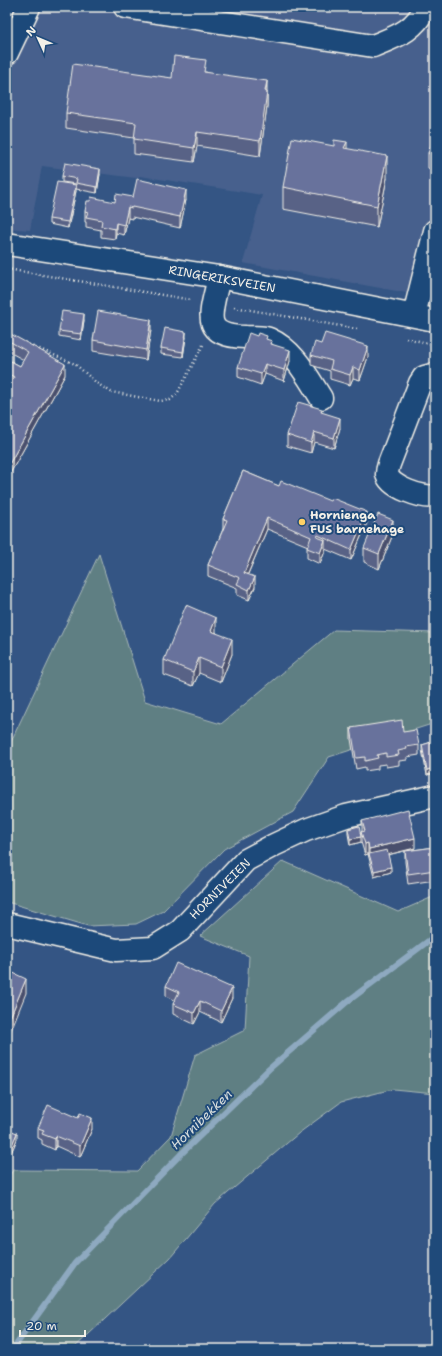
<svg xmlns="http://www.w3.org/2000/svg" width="442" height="1356" viewBox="0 0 442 1356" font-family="'Shantell Sans',sans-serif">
	<rect width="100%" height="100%" fill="#345584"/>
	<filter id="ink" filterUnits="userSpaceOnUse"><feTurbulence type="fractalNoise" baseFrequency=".025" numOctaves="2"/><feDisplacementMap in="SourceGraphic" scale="8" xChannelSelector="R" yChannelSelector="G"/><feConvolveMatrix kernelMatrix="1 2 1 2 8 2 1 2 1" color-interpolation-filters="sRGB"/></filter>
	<g filter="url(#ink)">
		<polygon fill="#47618d" points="7,7 435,7 435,298 243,263 262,195 140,176 136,178 42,166 30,230 7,228"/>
		<g fill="#5e7f83" stroke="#a9b8b6">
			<polygon points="99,554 145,701 221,724 334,630 435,633 435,723 329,757 293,812 224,849 163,911 136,924 88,926 7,902 7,750"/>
			<polygon points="283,861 398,912 435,896 435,1093 393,1089 341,1102 299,1133 215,1204 170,1258 73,1349 7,1349 7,1180 13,1170 137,1171 171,1136 195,1055 245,1030 249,956 200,936"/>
		</g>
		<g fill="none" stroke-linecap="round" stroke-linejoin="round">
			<polyline stroke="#8ea9c0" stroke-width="6" points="13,1349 75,1263 180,1155 269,1069 348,1001 435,936"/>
			<g stroke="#f4f1e8" stroke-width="25">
				<g id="minor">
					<path d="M125,7L373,46C397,36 413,32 426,7"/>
					<polyline points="7,53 29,7"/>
					<path d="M219,277C212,311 198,336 245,337C252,338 263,336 269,339C294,350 307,376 321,398"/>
					<polyline points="414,315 435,231"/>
					<path d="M435,374L424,377L420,383L389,464C388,467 387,471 387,474C389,487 424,499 435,496"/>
					<polyline points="7,924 116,950 153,948 180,931 246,860 274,845 306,830 346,816 435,796"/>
				</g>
			</g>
			<g stroke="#f4f1e8" stroke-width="25">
				<polyline id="major" points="7,244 219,277 435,320"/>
			</g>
			<g stroke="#f4f1e8" stroke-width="2.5" stroke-dasharray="1 3" stroke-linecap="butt">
				<polyline points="7,269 192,300"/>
				<polyline points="234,307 357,329"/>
				<polyline points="406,338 435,345"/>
				<polyline points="21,341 75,364 98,384 111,392 160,401 170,400 177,394 203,345"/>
			</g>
			<use href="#minor" stroke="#1f4a7a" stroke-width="22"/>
			<use href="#major" stroke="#1f4a7a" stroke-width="22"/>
		</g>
		<g fill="#596286" stroke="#f4f1e8">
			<polygon points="381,7 394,7 393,9"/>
			<polygon points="206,72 267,92 267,106 260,156 197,146 194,162 134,154 134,138 66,128 66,113 172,78"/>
			<polygon points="435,144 435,171 428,168 428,153"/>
			<polygon points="100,174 97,193 76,189 76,184 62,182 62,176"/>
			<polygon points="387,178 377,227 283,209 283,187"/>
			<polygon points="76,191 68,228 49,224 49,219"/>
			<polygon points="133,197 186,200 180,228 132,217 132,219 128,218 124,235 116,233 115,239 101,237 101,230 86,227 86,222 85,222 85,211 115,202"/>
			<polygon points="84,320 81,340 59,336 59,331"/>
			<polygon points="151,330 146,360 93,351 93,340"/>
			<polygon points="7,332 65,375 7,479 7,390 10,385 7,383 7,359 20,366 24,360 9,352 7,355"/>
			<polygon points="186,337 183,357 161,354 161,348"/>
			<polygon points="267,339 290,361 284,381 265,374 261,385 238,377 238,367"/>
			<polygon points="311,355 368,357 360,380 353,378 350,385 330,379 330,371 311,365"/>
			<polygon points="322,412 340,428 334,448 314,442 311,453 287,446 287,435"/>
			<polygon points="243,471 367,523 351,560 325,549 325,551 320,564 307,558 307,548 308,546 267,529 248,574 255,587 249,600 237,595 237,588 208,576 208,565 223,529 223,519"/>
			<polygon points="393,534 379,569 364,562 364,548"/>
			<polygon points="216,632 232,654 221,682 199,673 193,686 164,675 164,660"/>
			<polygon points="351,728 403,732 419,745 419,755 407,757 407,760 399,761 399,765 386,767 386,764 378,765 378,769 365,771 365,767 356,769 351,739"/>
			<polygon points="435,741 435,773 427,775 422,750 422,745"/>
			<polygon points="362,821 415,848 388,855 391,872 374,877 368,854 365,855 361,842 350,845 348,834 348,829 361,837 361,832 362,831"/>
			<polygon points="435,847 435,880 408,884 405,862 405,851"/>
			<polygon points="166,986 232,998 221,1022 200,1012 194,1024 173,1014 173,1004 175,1001 166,996"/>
			<polygon points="38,1128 92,1129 80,1157 56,1146 55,1150 42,1144 42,1140 38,1138"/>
			<polygon points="7,1129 17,1139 11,1153 7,1151"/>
		</g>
		<g fill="#48506d" stroke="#f4f1e8">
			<polygon points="267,81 267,106 260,156 260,141"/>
			<polygon points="197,132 197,146 194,162 194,148"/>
			<polygon points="347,142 347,164 344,148"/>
			<polygon points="387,156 387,178 377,227 377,206"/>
			<polygon points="100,169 100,174 97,193 97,187"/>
			<polygon points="76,185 76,191 68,228 68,222"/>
			<polygon points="186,190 186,200 180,228 180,217"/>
			<polygon points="128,207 128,218 124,235 124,225"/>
			<polygon points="116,223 116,233 115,239 115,229"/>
			<polygon points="84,314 84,320 81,340 81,334"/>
			<polygon points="151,320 151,330 146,360 146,350"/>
			<polygon points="186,332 186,337 183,357 183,352"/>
			<polygon points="9,341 9,352 7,355 7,345"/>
			<polygon points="368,346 368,357 360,380 360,370"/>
			<polygon points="290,350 290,361 284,381 284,370"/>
			<polygon points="65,364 65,375 7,479 7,468"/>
			<polygon points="265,364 265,374 261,385 261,374"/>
			<polygon points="353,367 353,378 350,385 350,375"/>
			<polygon points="340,418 340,428 334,448 334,438"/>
			<polygon points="314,432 314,442 311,453 311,443"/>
			<polygon points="367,512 367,523 351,560 351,550"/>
			<polygon points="267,518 267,529 244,583 244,573"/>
			<polygon points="393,520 393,534 379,569 379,554"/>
			<polygon points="325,540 325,551 320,564 320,553"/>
			<polygon points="255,577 255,587 249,600 249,590"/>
			<polygon points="216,618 216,632 211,645 211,631"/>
			<polygon points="232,639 232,654 221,682 221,667"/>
			<polygon points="199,658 199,673 193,686 193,672"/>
			<polygon points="435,768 435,773 427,775 427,770"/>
			<polygon points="361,837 361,842 350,845 350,839"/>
			<polygon points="415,838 415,848 371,859 369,854 369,849"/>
			<polygon points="368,843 368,854 365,855 365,844"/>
			<polygon points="391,867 391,872 374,877 374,871"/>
			<polygon points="26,979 26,993 7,1040 7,1025"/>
			<polygon points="232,988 232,998 221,1022 221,1011"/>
			<polygon points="200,1001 200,1012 194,1024 194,1013"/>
			<polygon points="92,1118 92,1129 80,1157 80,1146"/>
			<polygon points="17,1133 17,1139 11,1153 11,1147"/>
			<polygon points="56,1136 56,1146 55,1150 55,1139"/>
		</g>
		<g fill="#67729c" stroke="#f4f1e8">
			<polygon points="174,56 206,60 204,72 267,81 265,91 267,92 260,141 197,132 194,148 134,139 136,123 66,113 73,64 172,78"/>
			<polygon points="292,138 334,146 334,140 347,142 344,148 387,156 377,206 283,187"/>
			<polygon points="432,143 435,144 435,156 428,153"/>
			<polygon points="65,163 100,169 97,187 76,183 77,179 62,176"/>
			<polygon points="137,179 186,190 180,217 132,207 132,208 128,207 124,225 116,223 115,229 101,226 102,220 86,217 88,212 85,211 87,201 90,201 91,197 115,202 116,194 133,197"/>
			<polygon points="57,182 76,185 68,222 49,219"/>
			<polygon points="62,311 84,314 81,334 59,331"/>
			<polygon points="98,311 151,320 146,350 93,340"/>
			<polygon points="165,328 186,332 183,352 161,348"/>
			<polygon points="7,332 65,364 7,468 7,390 14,377 7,373 7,359 20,366 28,352 9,341 7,345"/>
			<polygon points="249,333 257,336 258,333 267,336 266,339 272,341 271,344 290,350 284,370 265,364 261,374 238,367"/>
			<polygon points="325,333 368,346 360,370 353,367 350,375 330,369 332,361 311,355 315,342 321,344"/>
			<polygon points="298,402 322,409 321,412 340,418 334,438 314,432 311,443 287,435"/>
			<polygon points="243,471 279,486 281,481 330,501 332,498 367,512 351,550 318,535 317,537 325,540 320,553 307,548 311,537 267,518 244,573 255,577 249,590 237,584 240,578 208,565 227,520 223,519"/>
			<polygon points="378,514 393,520 379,554 364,548"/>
			<polygon points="186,605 216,618 211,631 232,639 221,667 199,658 193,672 164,660"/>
			<polygon points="402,720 403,732 416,730 419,745 406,747 407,749 398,751 399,755 386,757 386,753 377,755 378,758 365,761 365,757 356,758 351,728"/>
			<polygon points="435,741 435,768 427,770 422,745"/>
			<polygon points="408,809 415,838 369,849 368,843 365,844 361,832 365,831 362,821"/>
			<polygon points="359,826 361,837 350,839 348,829"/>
			<polygon points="435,847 435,870 408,874 405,851"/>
			<polygon points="387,850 391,867 374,871 369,854"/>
			<polygon points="176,963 232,988 221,1011 200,1001 194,1013 173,1004 179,992 166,986"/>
			<polygon points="7,970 26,979 7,1025"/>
			<polygon points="48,1105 78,1118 80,1113 92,1118 80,1146 56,1136 55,1139 42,1134 44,1130 38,1128"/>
			<polygon points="7,1129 17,1133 11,1147 7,1145"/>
		</g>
	</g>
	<circle fill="#ffd166" stroke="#1f4a7a" stroke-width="1.5" cx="302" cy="522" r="4"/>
	<g text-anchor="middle" stroke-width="4" stroke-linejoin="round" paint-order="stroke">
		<g font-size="12" fill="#f4f1e8" stroke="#1f4a7a">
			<text transform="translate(222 279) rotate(10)" y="4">RINGERIKSVEIEN</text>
			<text transform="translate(220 889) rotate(-45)" y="4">HORNIVEIEN</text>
		</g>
		<g font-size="12" font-weight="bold" fill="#f4f1e8" stroke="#1f4a7a" text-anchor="start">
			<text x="310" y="519">Hornienga<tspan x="310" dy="14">FUS barnehage</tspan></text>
		</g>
		<g font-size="13" font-style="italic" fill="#dadfde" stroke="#1f4a7a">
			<text transform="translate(201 1119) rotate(-44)" y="5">Hornibekken</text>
		</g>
	</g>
	<rect width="442" height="1356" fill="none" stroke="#1f4a7a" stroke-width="24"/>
	<rect x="12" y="12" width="418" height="1332" fill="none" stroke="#f4f1e8" stroke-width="1.5" filter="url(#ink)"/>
	<g transform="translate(38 38) rotate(314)" stroke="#1f4a7a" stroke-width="3" paint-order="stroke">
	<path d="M0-3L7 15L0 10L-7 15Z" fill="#f4f1e8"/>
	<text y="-6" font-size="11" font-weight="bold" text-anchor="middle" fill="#f4f1e8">N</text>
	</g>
	<path d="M20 1330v6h65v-6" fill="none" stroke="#f4f1e8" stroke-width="2"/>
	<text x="26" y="1330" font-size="12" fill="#f4f1e8" stroke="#1f4a7a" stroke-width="3" paint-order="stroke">20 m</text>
</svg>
